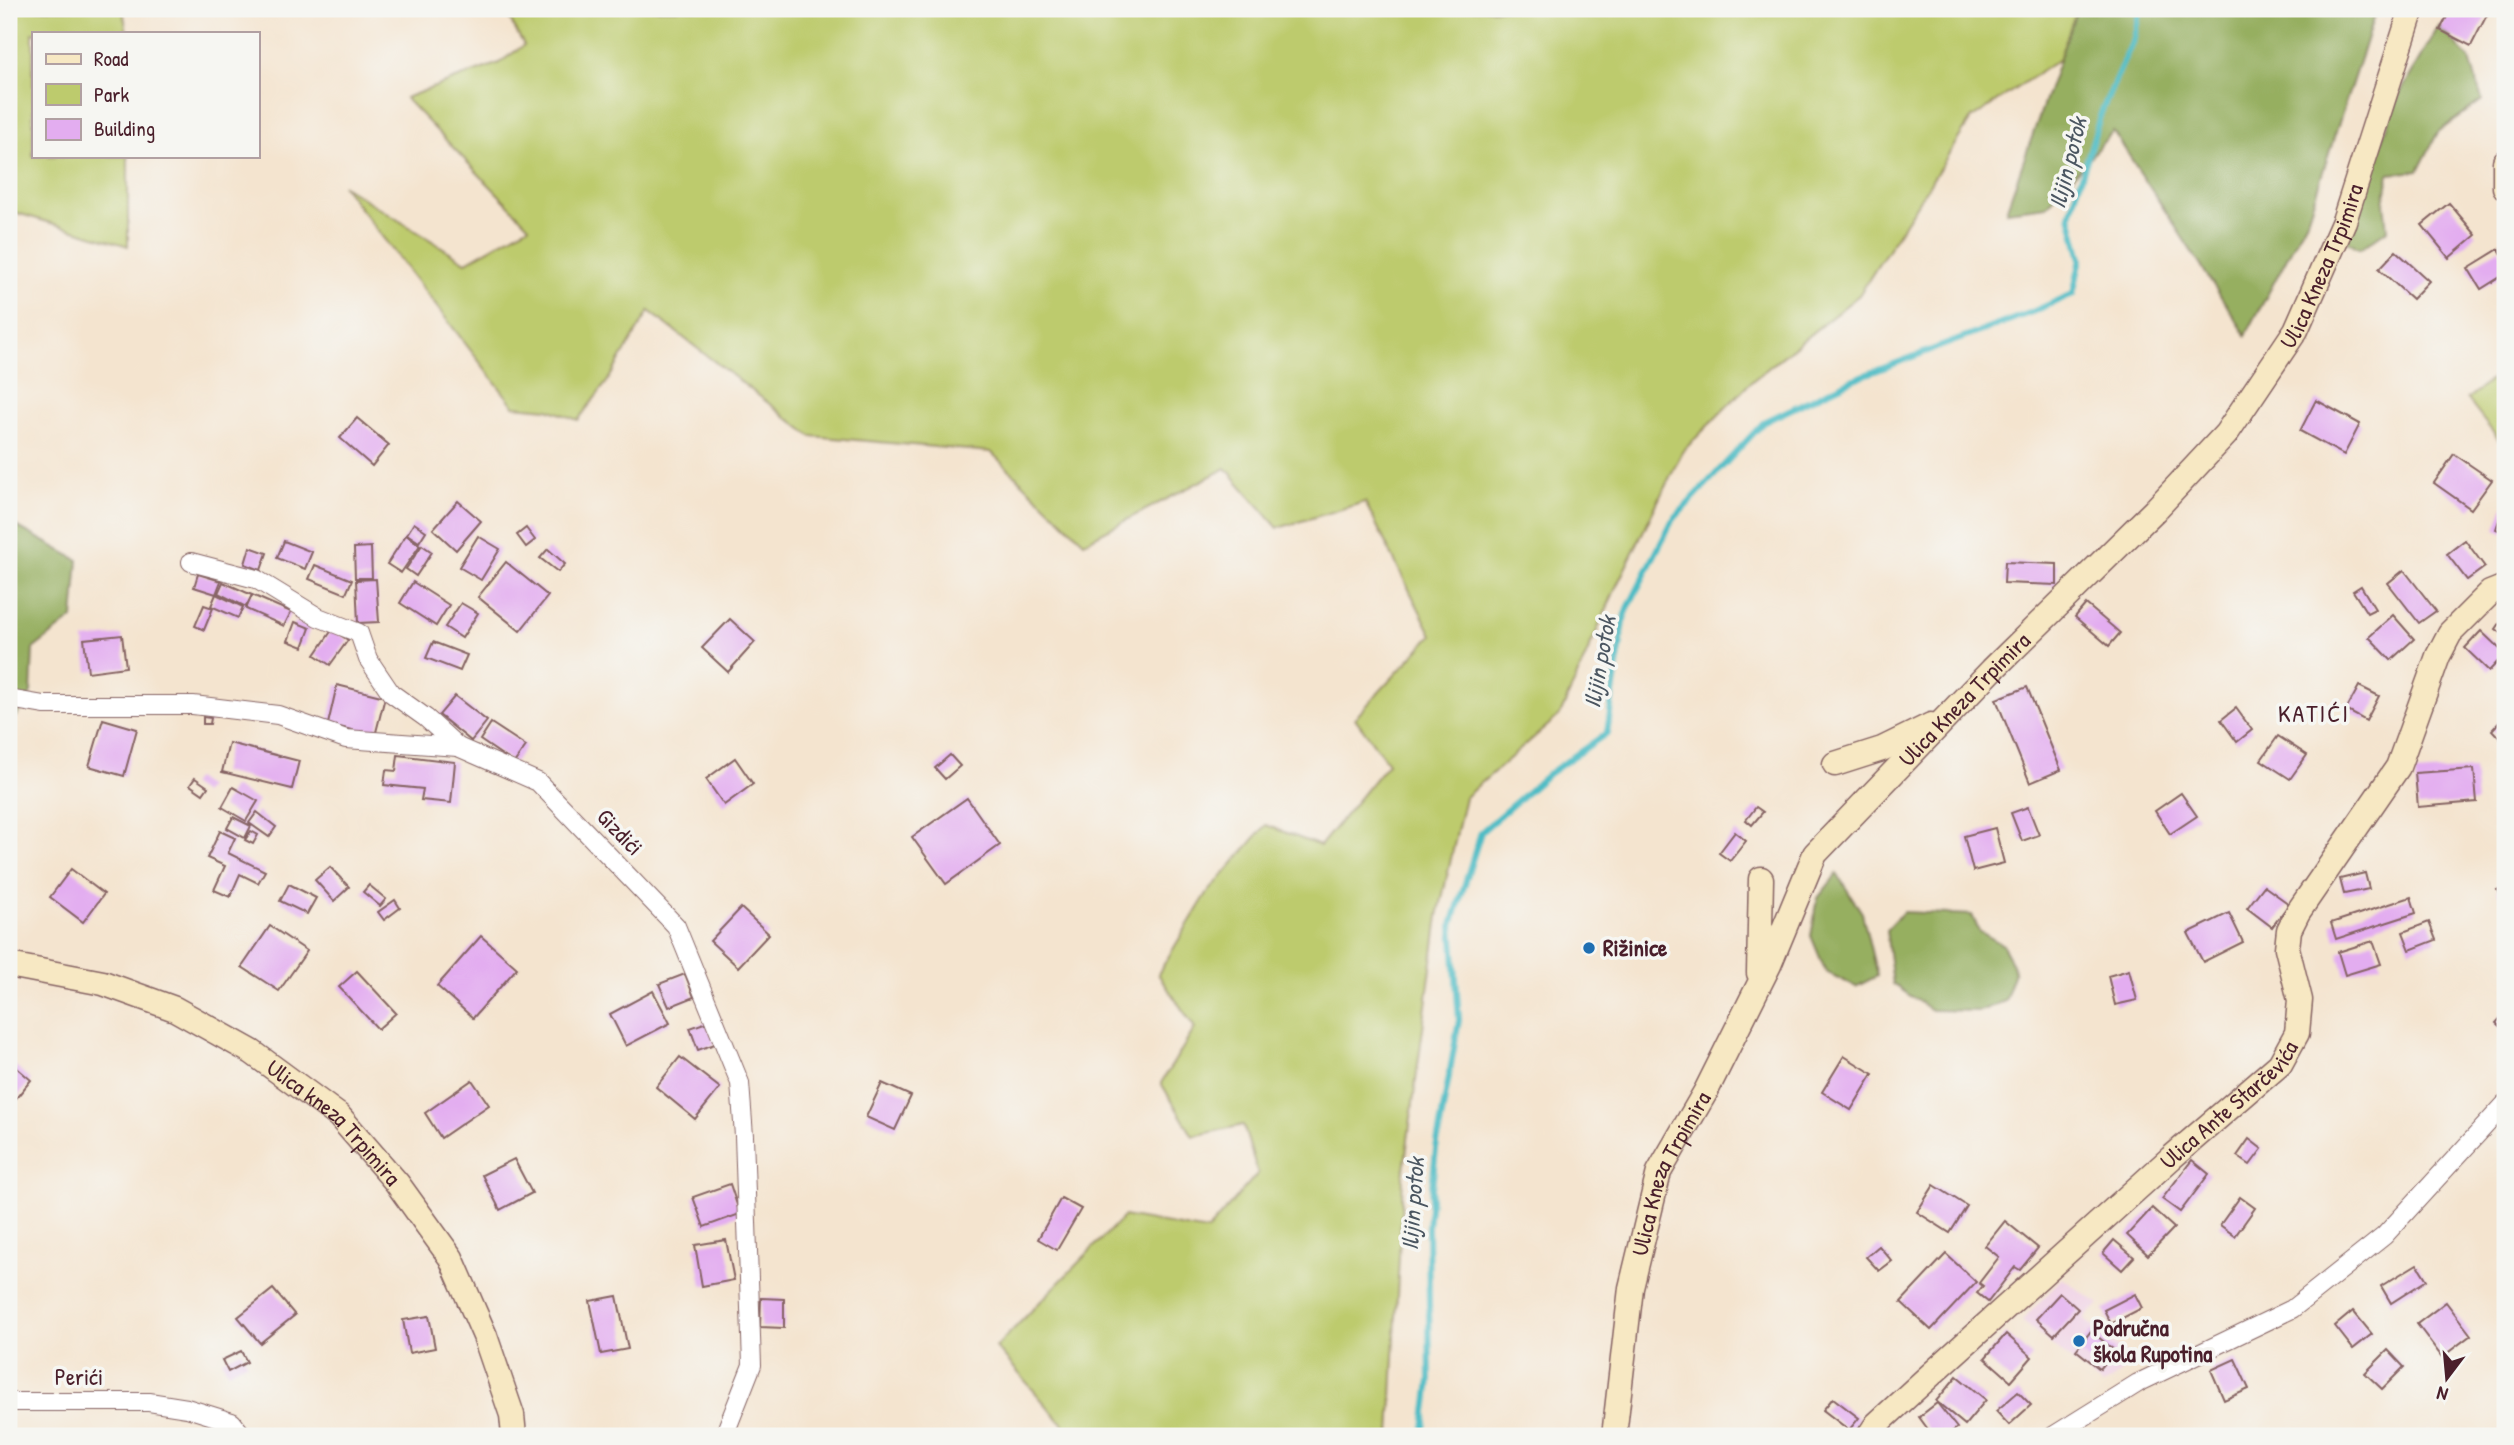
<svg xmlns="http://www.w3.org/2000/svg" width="2514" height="1445" viewBox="0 0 2514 1445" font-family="'Patrick Hand',sans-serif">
	<rect width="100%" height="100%" fill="#f6f6f2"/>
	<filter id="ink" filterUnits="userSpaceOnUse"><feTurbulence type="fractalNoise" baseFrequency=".0143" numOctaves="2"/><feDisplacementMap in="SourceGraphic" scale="14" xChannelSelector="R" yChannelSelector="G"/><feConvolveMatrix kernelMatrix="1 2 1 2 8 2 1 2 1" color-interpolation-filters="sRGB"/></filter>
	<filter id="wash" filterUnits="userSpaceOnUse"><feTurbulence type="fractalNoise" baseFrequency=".00686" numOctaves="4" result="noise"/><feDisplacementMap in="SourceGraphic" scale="28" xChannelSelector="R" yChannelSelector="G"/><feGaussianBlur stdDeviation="1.57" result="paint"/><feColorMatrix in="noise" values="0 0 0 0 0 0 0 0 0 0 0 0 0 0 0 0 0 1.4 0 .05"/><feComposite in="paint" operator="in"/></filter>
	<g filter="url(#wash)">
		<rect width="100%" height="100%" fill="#f4e4cf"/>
		<polygon fill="#f0d0e5" points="2062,1278 2099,1304 2084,1319 2135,1362 2103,1386 2022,1321"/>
		<g fill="#bdcb6d" stroke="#84754c" stroke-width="2">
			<polygon points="9,9 123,9 127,33 33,33 33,156 128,156 128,246 14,212 9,208"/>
			<polygon points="504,9 2077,9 2059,59 1971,119 1859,295 1752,381 1682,452 1618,583 1560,715 1465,797 1438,916 1403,1177 1390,1436 1073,1436 996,1347 1124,1216 1207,1231 1258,1173 1243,1125 1193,1136 1161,1083 1195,1028 1158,974 1206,895 1266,825 1320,846 1388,763 1355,718 1432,635 1365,502 1278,528 1226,468 1084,542 991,452 811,436 649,311 607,382 578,420 548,409 514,406 342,185 466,262 529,226 405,98 499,63 524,45"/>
			<polygon points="2505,369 2505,444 2503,445 2467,399"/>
		</g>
		<g fill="#96af60" stroke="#706746" stroke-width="2">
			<polygon points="2077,9 2371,9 2374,16 2307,220 2246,335 2113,131 2047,206 2006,211"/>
			<polygon points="2439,26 2470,59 2482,100 2438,132 2418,171 2389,174 2384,203 2387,230 2360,249 2346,240 2399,95"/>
			<polygon points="9,522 78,560 73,618 33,649 31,693 16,717 9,716"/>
			<polygon points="1837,874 1862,913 1877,976 1856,987 1826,972 1811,936 1818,898"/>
			<polygon points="1903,912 1972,915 1979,931 2003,945 2015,972 2005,1001 1980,1011 1931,1010 1893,984 1886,930"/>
		</g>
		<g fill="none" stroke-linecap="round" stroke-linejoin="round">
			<polyline stroke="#4dbcc5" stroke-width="6" points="1423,1436 1430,1380 1428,1227 1436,1149 1459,1020 1452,925 1481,832 1547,775 1607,733 1625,614 1672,521 1764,422 1854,379 2032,312 2073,294 2081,259 2070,215 2101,113 2134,38 2140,9"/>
		</g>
		<g id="blocks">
			<g fill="#e3adf0">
				<polygon points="2451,9 2490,9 2471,46 2440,30"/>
				<polygon points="2449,203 2476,235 2449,258 2422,225"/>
				<polygon points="2499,249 2505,259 2505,274 2481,289 2468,268"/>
				<polygon points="2396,251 2429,281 2412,299 2379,269"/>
				<polygon points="2316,400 2360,424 2344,455 2300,431"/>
				<polygon points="357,418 389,445 372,466 340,438"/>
				<polygon points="2454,454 2492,480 2471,509 2434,483"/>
				<polygon points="458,501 481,521 456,550 433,529"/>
				<polygon points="2505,503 2505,533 2496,529"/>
				<polygon points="414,523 426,531 419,542 407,534"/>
				<polygon points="526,528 535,540 526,547 517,535"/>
				<polygon points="406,535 420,545 401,573 387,564"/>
				<polygon points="478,536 500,549 481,580 459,567"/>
				<polygon points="2465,540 2485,567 2467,580 2447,554"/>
				<polygon points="284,541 312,552 305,569 277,558"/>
				<polygon points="422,545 432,552 416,576 406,569"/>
				<polygon points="250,547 267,553 261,570 245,564"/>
				<polygon points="371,547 372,578 355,578 354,548"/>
				<polygon points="548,549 565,564 558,572 540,558"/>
				<polygon points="506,562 548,596 520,631 478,597"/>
				<polygon points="2005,562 2057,564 2057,585 2004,583"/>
				<polygon points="315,565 352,580 346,594 309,579"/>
				<polygon points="2404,570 2436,611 2419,623 2388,583"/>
				<polygon points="198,574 221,581 216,594 194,587"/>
				<polygon points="376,579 379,622 358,623 356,580"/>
				<polygon points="223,582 252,595 246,607 218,593"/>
				<polygon points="413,582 449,605 436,626 400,603"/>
				<polygon points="2361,586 2375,609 2367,613 2353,591"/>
				<polygon points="216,594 243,607 238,618 211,606"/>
				<polygon points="252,595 291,612 284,626 246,609"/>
				<polygon points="461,603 478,613 462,638 445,627"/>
				<polygon points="2086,604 2120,633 2109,646 2075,617"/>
				<polygon points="204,605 213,608 204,630 195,626"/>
				<polygon points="2393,615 2414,639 2391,660 2369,637"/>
				<polygon points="2505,616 2505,636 2496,629"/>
				<polygon points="730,619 755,642 728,672 702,648"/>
				<polygon points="295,622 310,628 303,647 288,641"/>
				<polygon points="332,630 348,640 330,665 315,655"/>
				<polygon points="2481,631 2505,654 2489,671 2465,648"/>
				<polygon points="122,635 126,667 88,672 84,639"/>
				<polygon points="433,642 467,655 460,671 426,658"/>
				<polygon points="337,685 385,697 375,736 328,724"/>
				<polygon points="2359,686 2379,696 2366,721 2346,710"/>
				<polygon points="2027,687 2061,770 2030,783 1996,699"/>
				<polygon points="455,696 487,721 471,741 439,715"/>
				<polygon points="2236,708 2252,730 2237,742 2221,720"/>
				<polygon points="2505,716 2505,744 2492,730"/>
				<polygon points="203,717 211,718 210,724 203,724"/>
				<polygon points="103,719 137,729 124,776 89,766"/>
				<polygon points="491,723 526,746 514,763 480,740"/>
				<polygon points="2278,736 2307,755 2290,779 2261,760"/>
				<polygon points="229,743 299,761 292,789 222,772"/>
				<polygon points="398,755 455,762 451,803 421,800 423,789 384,785 386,770 396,771"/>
				<polygon points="950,755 960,766 945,779 935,768"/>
				<polygon points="735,758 753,784 724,805 706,779"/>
				<polygon points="2474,769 2477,802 2418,807 2415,773"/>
				<polygon points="195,778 208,787 203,794 190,785"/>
				<polygon points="233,787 258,801 246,821 222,807"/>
				<polygon points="2181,793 2197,816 2170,834 2155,811"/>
				<polygon points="967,798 1000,845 946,884 912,837"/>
				<polygon points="1756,807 1763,812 1752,825 1746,820"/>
				<polygon points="2028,807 2039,835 2022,841 2011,813"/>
				<polygon points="257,812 276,827 269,837 249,823"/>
				<polygon points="233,817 251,826 245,838 227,828"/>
				<polygon points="1995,828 2004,863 1973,871 1964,836"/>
				<polygon points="220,831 235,838 228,853 265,871 258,883 240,874 230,897 214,890 225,866 207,858"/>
				<polygon points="251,831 258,835 253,844 245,840"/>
				<polygon points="1735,832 1746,841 1730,861 1719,853"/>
				<polygon points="330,867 349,887 334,901 315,880"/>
				<polygon points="71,869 104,894 83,922 50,897"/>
				<polygon points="2365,873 2369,889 2344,894 2340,879"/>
				<polygon points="289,884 316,898 307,914 280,901"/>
				<polygon points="369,885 386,899 380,906 363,892"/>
				<polygon points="2264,886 2289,904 2272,927 2247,908"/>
				<polygon points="2505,886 2505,905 2497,890"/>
				<polygon points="2411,897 2416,913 2336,939 2331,923"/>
				<polygon points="395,900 400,908 384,920 378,912"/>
				<polygon points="741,908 769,934 738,967 710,941"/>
				<polygon points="2229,913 2243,942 2203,962 2188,933"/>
				<polygon points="2429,922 2436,940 2410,950 2403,932"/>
				<polygon points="270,926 307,951 279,991 242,967"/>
				<polygon points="481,936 517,968 473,1018 437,986"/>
				<polygon points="2373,941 2381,964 2345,975 2338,952"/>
				<polygon points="2129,970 2137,1000 2115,1005 2108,976"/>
				<polygon points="357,971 396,1013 378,1029 339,987"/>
				<polygon points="685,974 694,997 669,1007 659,984"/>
				<polygon points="653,991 670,1023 626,1046 610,1014"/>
				<polygon points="2505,1013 2505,1031 2496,1023"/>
				<polygon points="707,1022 715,1044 698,1050 690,1028"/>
				<polygon points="1844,1056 1873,1074 1851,1110 1822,1092"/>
				<polygon points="680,1057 720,1088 695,1119 656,1087"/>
				<polygon points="9,1061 31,1080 9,1107"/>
				<polygon points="472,1080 489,1105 441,1138 425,1113"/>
				<polygon points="882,1083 911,1096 895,1130 866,1117"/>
				<polygon points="2249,1139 2262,1149 2250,1165 2237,1156"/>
				<polygon points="514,1159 532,1193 500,1210 482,1175"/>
				<polygon points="2192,1160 2209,1174 2180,1212 2162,1199"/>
				<polygon points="730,1184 740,1214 704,1227 693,1197"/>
				<polygon points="1934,1185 1967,1206 1950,1233 1917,1212"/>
				<polygon points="2240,1197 2255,1208 2235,1236 2220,1225"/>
				<polygon points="1061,1198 1081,1209 1057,1250 1038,1239"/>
				<polygon points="2152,1208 2174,1228 2148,1255 2127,1235"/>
				<polygon points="2005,1221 2038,1248 2020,1270 2015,1267 1988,1302 1977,1293 1983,1286 1979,1283 1999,1257 1985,1246"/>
				<polygon points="726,1240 734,1280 702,1286 695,1245"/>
				<polygon points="2114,1240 2134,1257 2122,1270 2103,1253"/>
				<polygon points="1879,1246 1892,1261 1879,1271 1866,1257"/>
				<polygon points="1946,1254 1976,1282 1931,1330 1901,1302"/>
				<polygon points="2417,1264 2427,1280 2391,1303 2381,1286"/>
				<polygon points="273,1289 295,1315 260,1343 238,1317"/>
				<polygon points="2060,1293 2078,1309 2054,1335 2036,1319"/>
				<polygon points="2135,1294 2142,1308 2111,1324 2104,1310"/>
				<polygon points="617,1296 628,1349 601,1354 590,1301"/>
				<polygon points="761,1298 784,1299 784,1328 760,1327"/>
				<polygon points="2446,1302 2471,1335 2442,1357 2417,1324"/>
				<polygon points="2353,1311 2372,1334 2353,1349 2335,1326"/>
				<polygon points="429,1316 435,1348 409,1353 403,1320"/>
				<polygon points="2091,1331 2115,1351 2100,1369 2076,1350"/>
				<polygon points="2006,1334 2032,1357 2011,1381 1985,1358"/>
				<polygon points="2388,1350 2404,1367 2382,1389 2365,1373"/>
				<polygon points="241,1351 247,1362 228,1372 222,1360"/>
				<polygon points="2235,1359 2249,1389 2224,1400 2211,1370"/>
				<polygon points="1957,1376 1986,1400 1965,1425 1936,1401"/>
				<polygon points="2018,1392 2031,1405 2009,1425 1996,1411"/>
				<polygon points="1833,1398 1859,1418 1849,1430 1823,1410"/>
				<polygon points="1937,1403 1957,1428 1946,1436 1933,1436 1919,1417"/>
			</g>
		</g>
	</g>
	<g filter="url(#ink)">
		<use href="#blocks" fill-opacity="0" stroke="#866464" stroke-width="2"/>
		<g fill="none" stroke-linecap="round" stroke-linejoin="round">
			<g stroke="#866464" stroke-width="20">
				<g id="street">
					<polyline points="191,562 256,579 318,617 359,633 368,659 391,693 426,718 458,747"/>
					<polyline points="9,699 44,705 193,705 278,715 346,739 458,747 538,782 676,926 740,1083 744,1136 752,1365 724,1436"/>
					<polyline points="9,1402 149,1402 187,1408 232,1422 243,1436"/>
					<polyline points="2053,1436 2138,1383 2292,1309 2384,1236 2505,1104"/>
				</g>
			</g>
			<g stroke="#866464" stroke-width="27">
				<g id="secondary">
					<polyline points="2505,162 2505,187"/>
					<polyline points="1835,764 1882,749 1931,725"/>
					<path id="s1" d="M9,965L103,983L175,1009L252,1052L339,1116L397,1183L451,1258L485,1336L512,1415L514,1436"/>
					<polyline points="1759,973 1761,879"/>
					<path id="s2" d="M1614,1436L1631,1288L1659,1172L1706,1091L1769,965L1815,854L1992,670L2155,510L2226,434L2296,330L2344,221L2412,9"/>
					<path id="s3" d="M1869,1436L1877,1424L1925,1380L2171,1158L2280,1064L2297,1033L2300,1000L2287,948L2289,930L2298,912L2398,767L2438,656L2450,633L2490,593L2505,587"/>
				</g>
			</g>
			<use href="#street" stroke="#fff" stroke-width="18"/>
			<use href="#secondary" stroke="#f7e8c3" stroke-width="24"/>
		</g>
	</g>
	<g fill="#1f6fb2" stroke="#f6f6f2" stroke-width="2.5">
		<circle cx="1589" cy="948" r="7"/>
		<circle cx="2079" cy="1341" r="7"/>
	</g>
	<g text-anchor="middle" stroke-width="7" stroke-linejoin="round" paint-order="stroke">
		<g font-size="23" fill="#4a1f2b" stroke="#f6f6f2">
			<text dy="8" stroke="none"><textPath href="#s2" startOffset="1405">Ulica Kneza Trpimira</textPath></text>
			<text dy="8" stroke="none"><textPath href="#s2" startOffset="838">Ulica Kneza Trpimira</textPath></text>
			<text transform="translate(620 832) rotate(46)" y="8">Gizdići</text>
			<text dy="8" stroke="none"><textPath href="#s3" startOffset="490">Ulica Ante Starčevića</textPath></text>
			<text dy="8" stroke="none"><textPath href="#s1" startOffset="369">Ulica kneza Trpimira</textPath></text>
			<text dy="8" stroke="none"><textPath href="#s2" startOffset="271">Ulica Kneza Trpimira</textPath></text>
			<text x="79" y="1385">Perići</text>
		</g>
		<g font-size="23" font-weight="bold" fill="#4a1f2b" stroke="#f6f6f2" text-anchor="start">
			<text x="1603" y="956">Rižinice</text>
			<text x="2093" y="1336">Područna<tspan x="2093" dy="26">škola Rupotina</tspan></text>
		</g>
		<g font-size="24" font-style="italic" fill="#4b5661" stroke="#f6f6f2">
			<text transform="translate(2068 163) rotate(-76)" y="8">Ilijin potok</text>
			<text transform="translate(1600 662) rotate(-80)" y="8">Ilijin potok</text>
			<text transform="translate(1413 1204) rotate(-86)" y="8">Ilijin potok</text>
		</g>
		<g font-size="24" letter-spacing="2" fill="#4a1f2b" stroke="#f6f6f2">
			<text x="2314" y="722">KATIĆI</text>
		</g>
	</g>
	<rect width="2514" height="1445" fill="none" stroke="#f6f6f2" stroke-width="35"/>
	<rect x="32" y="32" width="228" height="126" fill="#f6f6f2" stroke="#b1a0a2" stroke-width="2"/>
	<rect x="46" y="54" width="35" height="10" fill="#f7e8c3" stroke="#b1a0a2" stroke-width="2"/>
	<text x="94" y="66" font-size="21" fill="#4a1f2b">Road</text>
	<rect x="46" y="84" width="35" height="21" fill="#bdcb6d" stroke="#b1a0a2" stroke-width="2"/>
	<text x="94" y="102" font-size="21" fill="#4a1f2b">Park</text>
	<rect x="46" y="119" width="35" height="21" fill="#e3adf0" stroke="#b1a0a2" stroke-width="2"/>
	<text x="94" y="136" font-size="21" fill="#4a1f2b">Building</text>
	<g transform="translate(2447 1378) rotate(196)" stroke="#f6f6f2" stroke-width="5" paint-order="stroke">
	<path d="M0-5L12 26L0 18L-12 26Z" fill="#4a1f2b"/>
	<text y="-10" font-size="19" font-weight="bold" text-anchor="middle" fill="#4a1f2b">N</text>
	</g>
</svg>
